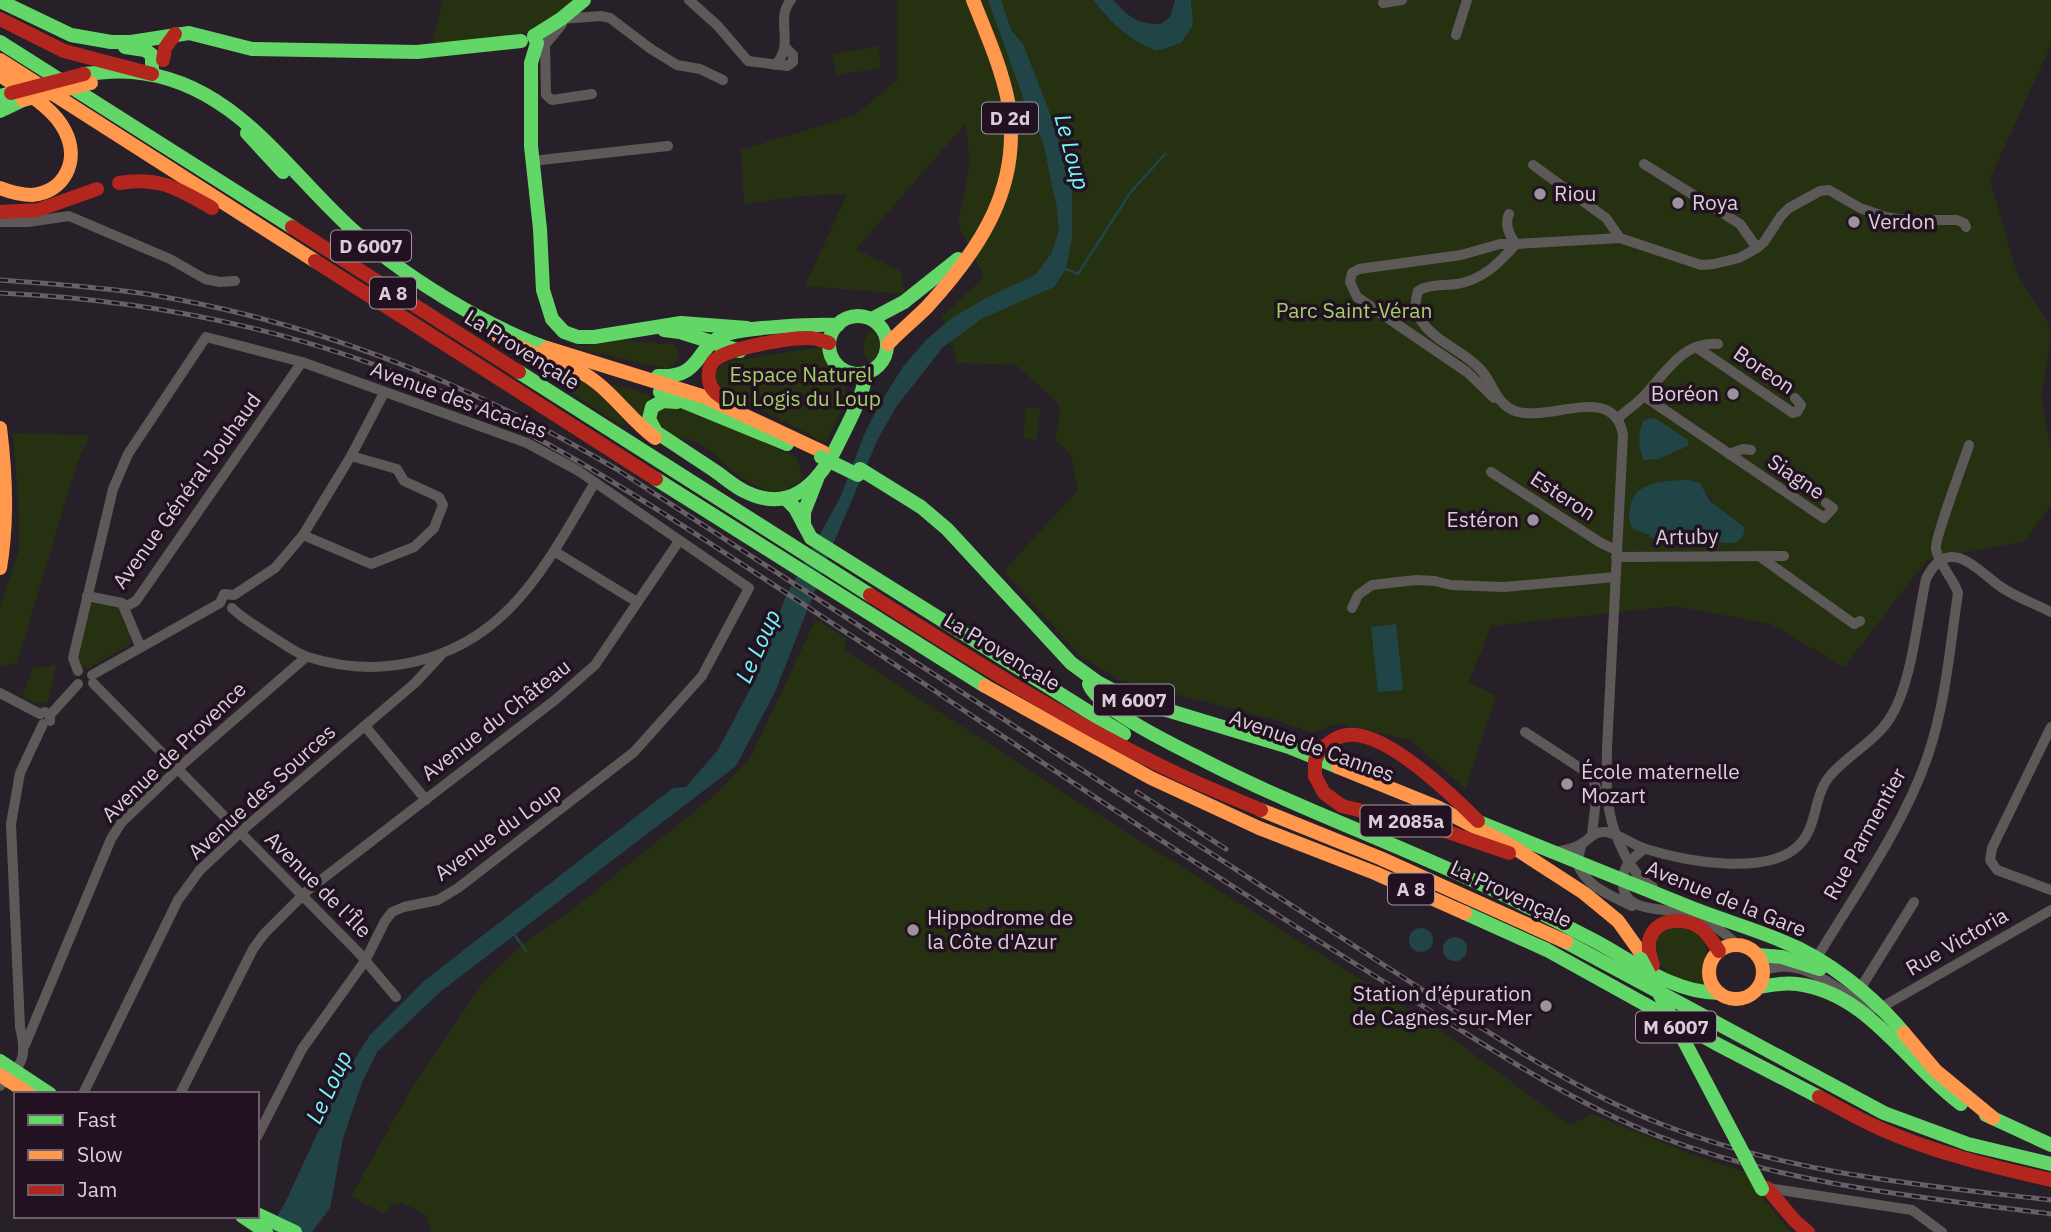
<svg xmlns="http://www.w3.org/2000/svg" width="2051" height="1232" viewBox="0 0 2051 1232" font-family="'IBM Plex Sans',sans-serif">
	<rect width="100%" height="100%" fill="#282028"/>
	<g fill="#253111" fill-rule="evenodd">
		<polygon points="443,0 576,0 535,30 514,36 432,44"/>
		<path d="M897,0H1093L1106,17L1157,51C1190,40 1193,35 1191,0H2051V45L1990,179L2017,273L2049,325L2051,334L2041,398L2051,448V505L2025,541L1927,560L1844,667L1771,624L1674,606L1491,626L1469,682L1496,696L1465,789L1412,741L1339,723L1312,733L1273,719L1120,680L1080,656L1004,571L1078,490L1070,453L1055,441L1060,410L1059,404L1016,365L958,363L942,317L984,277L958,224L970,163L966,123L856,249L901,271L905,294L805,286L847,194L802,196L744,204L741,150L855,115L897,80ZM1689,480L1696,481L1703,488L1739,540L1734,543L1699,542L1651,536L1660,482Z"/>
		<polygon points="878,46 881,68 836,75 833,54"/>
		<path d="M872,329C882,340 882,354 869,363C861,351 861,339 872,329Z"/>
		<polygon points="623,340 662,344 672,343 678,349 680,356 668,369 573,347"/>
		<path d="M824,346C827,362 837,366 846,378L844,405L827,441L824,442L721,389L716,381V372L722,365L734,361Z"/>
		<path d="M521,360C566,362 602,391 627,426L621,425Z"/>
		<polygon points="613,384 651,395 642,414 644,423 610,387"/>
		<path d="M670,404L744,432L797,458L803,479L778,494C765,491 750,483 738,475C719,461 700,434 674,439L657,427L656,416L661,407Z"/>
		<polygon points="1026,407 1040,409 1037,440 1023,438"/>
		<polygon points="13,433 90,435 77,463 17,663 0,666 0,606 19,550 18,496"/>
		<path d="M94,602L118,607L131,640L128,646L89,668C81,668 79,666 75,660L89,606Z"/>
		<polygon points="816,619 847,639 844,649 1056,788 1438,1028 1570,1125 1592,1114 1691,1154 1751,1174 1764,1199 1791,1232 430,1232 432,1229 428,1224 429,1218 402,1202 397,1205 391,1205 385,1215 351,1196 416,1081 483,983 523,944 572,910 715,795 750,758"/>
		<polygon points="56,665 48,702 35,703 22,696 33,668"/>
		<path d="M1679,924C1726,947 1697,950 1706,987C1674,984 1653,971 1657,935L1663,929Z"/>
	</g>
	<g fill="#214547">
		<polygon points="988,0 1001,0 1011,30 1023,44 1056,129 1066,175 1072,190 1072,237 1066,269 1054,287 983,318 943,347 896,407 877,441 834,542 775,692 736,766 440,992 377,1052 363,1080 343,1138 330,1208 312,1232 268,1232 285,1203 344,1076 370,1035 424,981 673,788 686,787 718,750 756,678 785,598 841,496 864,435 880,403 903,367 926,340 952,318 986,298 1035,275 1051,254 1059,231 1057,208 1043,142 1029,114"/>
		<path d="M1093,0H1113C1130,18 1137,24 1161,24L1170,17L1175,0H1191L1193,25L1181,43L1157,51C1128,39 1113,25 1093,0Z"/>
		<path d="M1650,418L1658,420L1688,440V446L1658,459L1644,460C1638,450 1638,432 1643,421Z"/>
		<path d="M1689,480L1700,483L1710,501L1744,527C1745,535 1742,539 1734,543L1699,542L1648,537L1650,535L1633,529C1629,520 1628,517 1630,508C1634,480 1666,481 1689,480Z"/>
		<polygon points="1396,624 1403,690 1378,692 1371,627"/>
		<circle cx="1421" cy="940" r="12"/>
		<circle cx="1455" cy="949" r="12"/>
	</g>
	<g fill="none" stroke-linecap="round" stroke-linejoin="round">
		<g stroke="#214547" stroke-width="2.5">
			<polyline points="1066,269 1078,274 1130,193 1165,154"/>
			<polyline points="514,934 526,951"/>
		</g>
		<g stroke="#5d5958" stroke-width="10">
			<polyline points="689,0 717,25 748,61 787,66 793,62 793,55 786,48"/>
			<polyline points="1383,3 1402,0"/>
			<polyline points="561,19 601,16 610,18 651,49 677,65 700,69 723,80"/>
			<polyline points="562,24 545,45 546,95 552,100 592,94"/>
			<polyline points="1456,35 1467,0"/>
			<path d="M775,65C796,44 774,20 791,0"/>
			<polyline points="532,161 668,146"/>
			<polyline points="1644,164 1740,224 1757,248"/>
			<polyline points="1533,165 1606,218 1620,238"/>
			<path d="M1509,214C1504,225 1509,235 1516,244"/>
			<polyline points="0,222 28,222 69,216 170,259 205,279 220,282 235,281"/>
			<polyline points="1696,347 1793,413 1797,412 1801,405 1795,398"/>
			<polyline points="1644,396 1824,518 1833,508 1826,503"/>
			<polyline points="1494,398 1467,372 1357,297 1350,282 1352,273 1359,269 1461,255 1500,244 1516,244"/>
			<path d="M1618,418C1626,411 1636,404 1644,396C1665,374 1682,341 1718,344"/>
			<polyline points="1729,454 1743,449 1751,450"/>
			<polyline points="1491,472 1601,543 1616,550"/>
			<polyline points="303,535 371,564 414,547 434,528 443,505 439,497 404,481 397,469 351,456"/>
			<polyline points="554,551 637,602"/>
			<polyline points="1759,556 1854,624 1860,621"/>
			<polyline points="1616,557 1784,556"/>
			<polyline points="87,596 122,603 140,646"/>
			<polyline points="125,607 136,601 302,362"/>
			<path d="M232,608C243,619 258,627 271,636C283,643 295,653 308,657C380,680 457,662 510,608C545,572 569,526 594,484"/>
			<polyline points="1352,608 1358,595 1372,585 1416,580 1435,581 1451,585 1504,587 1615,577"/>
			<polyline points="78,671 73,658 113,489 128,454 206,337 302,362 527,443 577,470 749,588 702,676 634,752 458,888 438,900 404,907 392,912 385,921 365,961 302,1049 257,1137"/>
			<polyline points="92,675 220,603 224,594 234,595 275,568 303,535 351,456 384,393"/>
			<polyline points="93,683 359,953 396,997"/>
			<polyline points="0,693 40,714 45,712 50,715"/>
			<polyline points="50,721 50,715 78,684"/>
			<polyline points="365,726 426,800"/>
			<polyline points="2051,727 1992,848 1990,860 1997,870 2051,890"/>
			<polyline points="1525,732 1591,775 1597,790 1592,835"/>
			<path d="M1582,843L1577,862C1584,886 1612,896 1632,906"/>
			<path d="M1644,849C1631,860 1622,865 1623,884C1623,914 1666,907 1686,914C1706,920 1723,930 1737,945"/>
			<path d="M1553,852C1562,851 1575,848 1583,843C1591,837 1596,831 1606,832C1620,834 1632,845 1646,849C1684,861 1768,877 1799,845C1818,826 1813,797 1829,777C1846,756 1875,742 1890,718C1912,684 1917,619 1926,579C1948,534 1976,569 2001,587C2016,597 2035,604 2051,612"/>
			<path d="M1653,887C1630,876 1613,833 1609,809C1605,789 1607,768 1607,748L1623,435C1614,382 1549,423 1515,411C1496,404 1493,383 1481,370C1464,351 1437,343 1422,322C1415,312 1414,303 1418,291C1430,284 1442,286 1456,284C1482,281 1500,262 1516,244L1620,238L1701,265L1714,264L1739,258L1757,248L1764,242L1781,216L1789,208L1820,191L1829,190L1860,208L1886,217L1906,220H1957L1964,223L1966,227"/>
			<path d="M1816,959C1855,894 1906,823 1929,752C1946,701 1950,646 1958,593C1953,577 1939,566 1936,549C1934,540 1964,461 1969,445"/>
			<path d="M1764,970C1806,956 1836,990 1871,1009L1882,1007L2051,910"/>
			<polyline points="1860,989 1914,902"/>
			<polyline points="25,1045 111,839 121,823 183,764 306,657"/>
			<path d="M0,1086C22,1064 28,1059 20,1027L11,824L20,773L43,724"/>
			<polyline points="83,1094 178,900 200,870 246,827 415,683 441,655"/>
			<polyline points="180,1094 253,949 264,934 308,890 555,700 595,665 679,541"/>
			<polyline points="1767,1188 1912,1210 1942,1232"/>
		</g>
		<g stroke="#63d668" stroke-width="14">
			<polyline points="0,1 71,35 111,42 131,42 189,33 252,49 417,52 521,41"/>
			<polyline points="534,36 537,43 531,63 531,146 540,229 543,290 552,319 564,332 578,337 594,337 681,323 747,328"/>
			<polyline points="534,36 561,19 584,0"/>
			<polyline points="0,42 292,227"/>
			<polyline points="125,47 145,50 152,55 152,74"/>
			<path d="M84,74C100,73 116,70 132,72C234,80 286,171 356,233C405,277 485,326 547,348"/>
			<polyline points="0,96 11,93"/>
			<polyline points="0,111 23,100"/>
			<polyline points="247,133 283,172"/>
			<circle cx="858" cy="345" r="29"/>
			<polyline points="872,319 904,302 958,259"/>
			<polyline points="664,330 680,332 740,351"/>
			<polyline points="519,372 870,595"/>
			<path d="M658,376C703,378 693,349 724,335C742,327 816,324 838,325"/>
			<polyline points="660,392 787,444"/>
			<path d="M677,402L663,401L652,407L649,419L656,432C676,445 695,458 715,471C725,478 735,487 746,492C789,513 817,485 836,448C847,425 863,398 866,373"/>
			<polyline points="860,469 921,507 947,529 1071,663 1097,682 1127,698 1289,747 1338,767"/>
			<polyline points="656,479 985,686"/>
			<polyline points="785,498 795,508 811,538 1124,734"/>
			<polyline points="804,525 804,512 817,479"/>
			<path d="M1089,684C1098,710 1180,748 1207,762C1295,807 1389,841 1479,883C1518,901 1556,921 1593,940C1633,961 1673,993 1719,993"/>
			<path d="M1469,818C1540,847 1611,876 1682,904C1715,918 1749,927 1782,941C1828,959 1873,996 1904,1033"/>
			<polyline points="1465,913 1547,950 1715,1043 1819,1097"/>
			<polyline points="1566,942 1884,1113 1968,1144 2051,1164"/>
			<polyline points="1757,955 1782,957 1820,969"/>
			<path d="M1759,987C1771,985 1784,982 1797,984C1869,993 1907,1065 1961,1104"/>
			<polyline points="0,1061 50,1094"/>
			<polyline points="1986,1115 2051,1145"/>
			<polyline points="257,1214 295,1232"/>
			<polyline points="242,1216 266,1232"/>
		</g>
		<g stroke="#ff974d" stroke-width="14">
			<polyline points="0,60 315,261"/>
			<path d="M0,75C22,91 53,106 65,131C80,160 65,192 32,195C20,195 10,192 0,188"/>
			<polyline points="498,336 530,352 574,364"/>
			<path d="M888,344C900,331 914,320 927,307C981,248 1023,185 1008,101C1001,66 986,33 973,0"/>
			<polyline points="547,348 705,397 823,452"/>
			<path d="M563,364C605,378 622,413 655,438"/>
			<path d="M0,428C6,475 8,521 0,568"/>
			<polyline points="985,686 1151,778 1259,828 1375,873 1465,913"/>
			<polyline points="1338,767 1437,807 1513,847 1584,893 1618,921 1648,963"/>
			<polyline points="1261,810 1380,858 1566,942"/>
			<circle cx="1736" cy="972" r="27"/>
			<polyline points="1904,1033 1936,1071 1993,1118"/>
			<polyline points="0,1075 29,1094"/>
		</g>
		<g stroke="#b3261e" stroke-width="14">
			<polyline points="0,19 64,51 152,74"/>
			<polyline points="163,60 165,48 175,34"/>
			<path d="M119,183C159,176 179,189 212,208"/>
			<polyline points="0,212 38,210 97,189"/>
			<polyline points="292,227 519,372"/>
			<polyline points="315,261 656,479"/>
			<path d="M726,400C718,395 710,390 709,380C708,372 709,364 716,359C730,348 788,338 807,338C815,338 822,340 829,343"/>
			<path d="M870,595C970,658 1071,724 1178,774C1205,787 1233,798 1261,810"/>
			<path d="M1320,750C1329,743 1336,736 1348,735C1386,731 1452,795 1478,821"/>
			<polyline points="1315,776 1324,793 1342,806 1445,831 1509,853"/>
			<path d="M1653,965C1650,956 1647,947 1650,938C1657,917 1687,917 1702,929C1709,935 1714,944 1719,951"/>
			<path d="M1819,1097C1840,1108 1860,1120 1881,1129C1935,1153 1994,1167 2051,1180"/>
			<polyline points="1767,1188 1795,1221 1808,1232"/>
		</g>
		<g stroke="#656164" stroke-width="5">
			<g id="rail">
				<path d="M0,280C51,284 103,287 153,295C319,323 473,385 618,470L1452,1009C1519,1052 1587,1095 1661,1124C1786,1173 1919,1185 2051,1200"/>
				<path d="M0,293C154,300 304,331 445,393C537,433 621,486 705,540C779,588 852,636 926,685C1075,785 1225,883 1378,978C1469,1034 1558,1097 1658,1136C1784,1184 1918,1197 2051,1214"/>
				<polyline points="1137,792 1226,849"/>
			</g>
		</g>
		<use href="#rail" stroke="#221221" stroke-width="2.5" stroke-dasharray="8" stroke-linecap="butt"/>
		<g stroke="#63d668" stroke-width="14">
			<polyline points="821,457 858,475"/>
			<polyline points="1641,959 1762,1189"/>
		</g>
		<polyline stroke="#ff974d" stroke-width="14" points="23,100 91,83"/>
		<g stroke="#b3261e" stroke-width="14">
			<polyline points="11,93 84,74"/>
			<polyline points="1315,776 1315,761 1320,750"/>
		</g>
	</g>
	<g fill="#9c929b" stroke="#221221" stroke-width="2.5">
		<circle cx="1540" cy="194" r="7"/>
		<circle cx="1678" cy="203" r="7"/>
		<circle cx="1854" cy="222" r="7"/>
		<circle cx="1733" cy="394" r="7"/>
		<circle cx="1533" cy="520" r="7"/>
		<circle cx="1567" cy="784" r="7"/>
		<circle cx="913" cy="930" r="7"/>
		<circle cx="1546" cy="1006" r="7"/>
	</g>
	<g text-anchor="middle" stroke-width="7" stroke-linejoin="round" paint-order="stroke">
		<g fill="#221221" stroke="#a396a2" stroke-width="2">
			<rect x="982" y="102.5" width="56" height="31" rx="5"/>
			<rect x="331" y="230.5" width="80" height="31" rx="5"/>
			<rect x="370" y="277.5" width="46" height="31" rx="5"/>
			<rect x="1094" y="684.5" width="80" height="31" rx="5"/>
			<rect x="1360.5" y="805.5" width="91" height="31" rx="5"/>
			<rect x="1388" y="873.5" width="46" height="31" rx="5"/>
			<rect x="1636" y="1011.5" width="80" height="31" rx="5"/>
		</g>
		<g font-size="19" font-weight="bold" fill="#dacfd9">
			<text x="1010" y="125">D 2d</text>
			<text x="371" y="253">D 6007</text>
			<text x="393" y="300">A 8</text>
			<text x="1134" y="707">M 6007</text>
			<text x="1406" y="828">M 2085a</text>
			<text x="1411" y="896">A 8</text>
			<text x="1676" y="1034">M 6007</text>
		</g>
		<g font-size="21" fill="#dacfd9" stroke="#221221" text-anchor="start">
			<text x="1554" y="201">Riou</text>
			<text x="1692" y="210">Roya</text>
			<text x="1868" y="229">Verdon</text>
			<text x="1719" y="401" text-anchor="end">Boréon</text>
			<text x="1519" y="527" text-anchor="end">Estéron</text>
			<text x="1581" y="779">École maternelle<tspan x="1581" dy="24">Mozart</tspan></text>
			<text x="927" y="925">Hippodrome de<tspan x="927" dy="24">la Côte d'Azur</tspan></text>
			<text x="1532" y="1001" text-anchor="end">Station d’épuration<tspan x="1532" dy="24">de Cagnes-sur-Mer</tspan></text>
		</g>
		<g font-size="21" fill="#a3d167" stroke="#221221">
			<text x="1354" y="318">Parc Saint-Véran</text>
			<text x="801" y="382">Espace Naturel<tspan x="801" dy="24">Du Logis du Loup</tspan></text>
		</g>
		<g font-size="21" fill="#dacfd9" stroke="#221221">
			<text transform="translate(522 350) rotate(32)" y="7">La Provençale</text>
			<text transform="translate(1764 370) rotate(34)" y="7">Boreon</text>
			<text transform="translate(459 400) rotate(20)" y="7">Avenue des Acacias</text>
			<text transform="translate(1796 477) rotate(34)" y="7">Siagne</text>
			<text transform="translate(187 491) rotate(-54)" y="7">Avenue Général Jouhaud</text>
			<text transform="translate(1563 496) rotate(33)" y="7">Esteron</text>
			<text transform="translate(1687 537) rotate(-1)" y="7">Artuby</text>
			<text transform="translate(1002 652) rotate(31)" y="7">La Provençale</text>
			<text transform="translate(496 720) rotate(-38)" y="7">Avenue du Château</text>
			<text transform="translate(1312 746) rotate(20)" y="7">Avenue de Cannes</text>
			<text transform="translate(174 752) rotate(-44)" y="7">Avenue de Provence</text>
			<text transform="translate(262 792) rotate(-42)" y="7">Avenue des Sources</text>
			<text transform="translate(498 832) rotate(-36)" y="7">Avenue du Loup</text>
			<text transform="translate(1865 834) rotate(-61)" y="7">Rue Parmentier</text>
			<text transform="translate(318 885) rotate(45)" y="7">Avenue de l'Île</text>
			<text transform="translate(1511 894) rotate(25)" y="7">La Provençale</text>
			<text transform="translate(1726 899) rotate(22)" y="7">Avenue de la Gare</text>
			<text transform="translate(1957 942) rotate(-30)" y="7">Rue Victoria</text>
		</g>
		<g font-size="23" font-style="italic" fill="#74f8fb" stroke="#221221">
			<text transform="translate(1072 152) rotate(75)" y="8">Le Loup</text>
			<text transform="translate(758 646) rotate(-66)" y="8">Le Loup</text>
			<text transform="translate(329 1087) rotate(-65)" y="8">Le Loup</text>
		</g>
	</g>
	<rect x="14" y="1092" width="245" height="126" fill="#221221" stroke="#6c5e6b" stroke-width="2"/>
	<rect x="28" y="1115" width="35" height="10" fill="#63d668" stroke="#6c5e6b" stroke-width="2"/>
	<text x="77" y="1127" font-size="21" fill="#dacfd9">Fast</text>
	<rect x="28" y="1150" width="35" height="10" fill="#ff974d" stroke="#6c5e6b" stroke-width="2"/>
	<text x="77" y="1162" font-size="21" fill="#dacfd9">Slow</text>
	<rect x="28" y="1185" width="35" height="10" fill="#b3261e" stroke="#6c5e6b" stroke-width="2"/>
	<text x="77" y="1197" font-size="21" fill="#dacfd9">Jam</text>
</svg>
